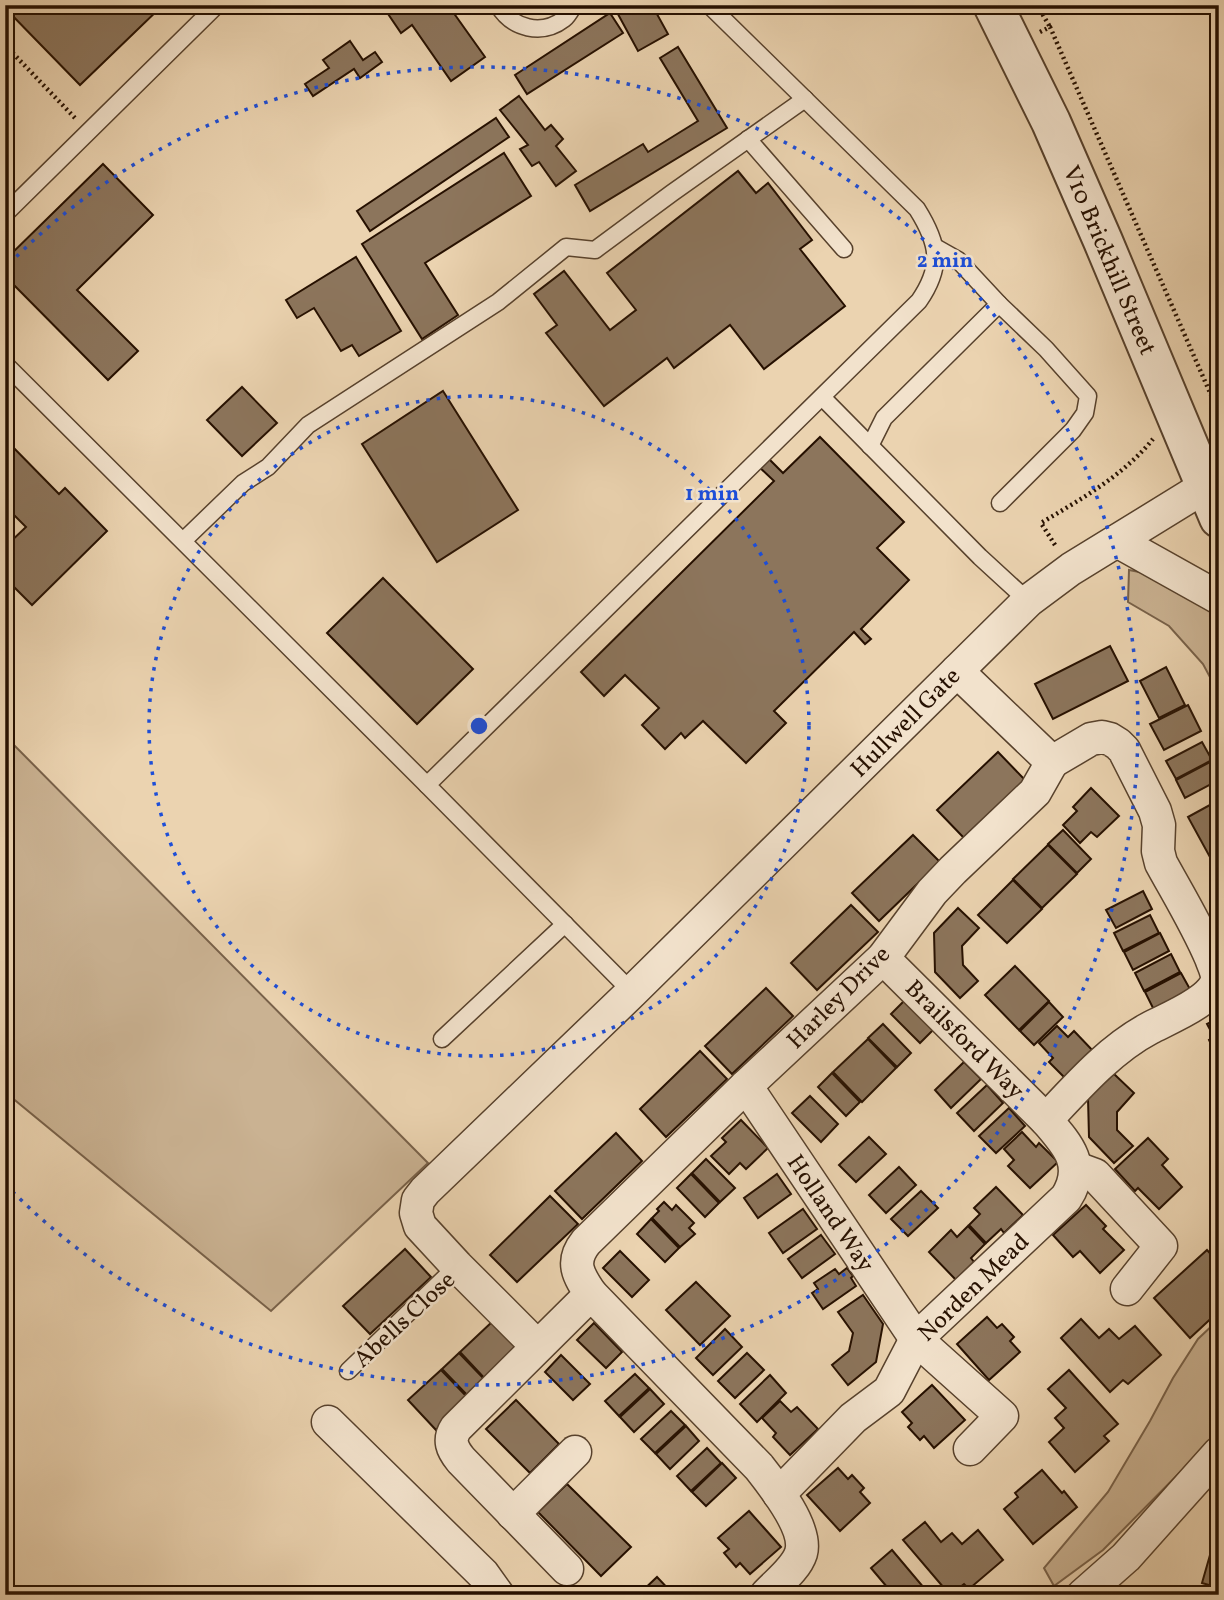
<svg xmlns="http://www.w3.org/2000/svg" width="1224" height="1600" viewBox="0 0 1224 1600" font-family="Vollkorn,serif">
	<rect width="100%" height="100%" fill="#ebd3b0"/>
	<filter id="stains"><feTurbulence type="fractalNoise" baseFrequency=".00286" numOctaves="4"/><feColorMatrix values="0 0 0 0 .2 0 0 0 0 .09 0 0 0 0 .02 0 0 0 .5 -.17"/></filter>
	<radialGradient id="worn" r=".72"><stop offset=".6" stop-color="#630" stop-opacity="0"/><stop offset="1" stop-color="#630" stop-opacity=".3"/></radialGradient>
	<g fill="#cab292" stroke="#786149" stroke-width="2">
		<polygon points="1129,570 1170,578 1204,599 1219,615 1219,694 1203,664 1169,626 1128,602"/>
		<polygon points="5,736 428,1163 271,1311 5,1092"/>
		<polygon points="1219,1319 1219,1433 1103,1550 1054,1586 1044,1568 1108,1492 1150,1421 1173,1378 1198,1339"/>
	</g>
	<g fill="#8c755c" stroke="#261000" stroke-width="2">
		<polygon points="5,5 163,5 80,85 5,8"/>
		<polygon points="382,5 463,5 453,12 485,57 451,81 412,25 401,33"/>
		<polygon points="613,5 652,5 668,34 638,51"/>
		<polygon points="610,13 623,33 527,94 515,75"/>
		<polygon points="350,41 363,60 375,52 382,62 360,78 354,69 313,96 305,84 329,68 323,60"/>
		<polygon points="678,47 727,128 590,211 575,185 643,144 648,152 698,121 660,58"/>
		<polygon points="519,96 545,130 551,125 563,139 556,146 576,171 556,186 539,162 532,166 520,149 528,145 500,110"/>
		<polygon points="496,118 509,137 370,231 357,211"/>
		<polygon points="504,153 531,196 425,263 458,315 422,339 362,244"/>
		<polygon points="103,164 153,215 77,290 138,351 108,380 5,276 5,260"/>
		<polygon points="738,171 756,193 768,183 812,240 800,249 845,306 764,369 730,325 674,368 667,358 604,406 546,333 557,325 534,294 564,271 610,330 636,310 607,273"/>
		<polygon points="356,257 401,331 359,356 352,345 341,351 314,308 297,318 286,300"/>
		<polygon points="242,387 277,423 242,456 207,420"/>
		<polygon points="443,391 518,510 437,562 362,444"/>
		<polygon points="820,437 904,522 877,548 909,580 861,629 871,639 865,644 854,632 774,711 786,723 746,763 703,721 685,738 681,733 665,749 642,725 659,708 625,675 604,696 581,672 774,481 757,465 766,456 783,473"/>
		<polygon points="5,439 59,494 65,488 107,531 32,605 5,578 5,547 26,527 5,506"/>
		<polygon points="383,578 473,669 417,724 327,633"/>
		<polygon points="1110,646 1128,681 1053,719 1035,684"/>
		<polygon points="1166,667 1185,705 1159,718 1140,681"/>
		<polygon points="1188,705 1201,731 1164,750 1150,724"/>
		<polygon points="1202,742 1212,760 1176,779 1166,761"/>
		<polygon points="998,752 1025,780 964,838 937,810"/>
		<polygon points="1212,761 1219,773 1219,780 1185,798 1176,780"/>
		<polygon points="1091,788 1119,816 1097,837 1091,832 1080,843 1063,825 1077,811 1073,807"/>
		<polygon points="1219,800 1219,855 1211,859 1188,817"/>
		<polygon points="1063,830 1091,859 1077,873 1048,844"/>
		<polygon points="913,835 940,862 879,921 852,893"/>
		<polygon points="1048,845 1077,874 1042,908 1013,879"/>
		<polygon points="1013,880 1042,909 1007,943 978,915"/>
		<polygon points="1143,891 1152,909 1116,928 1106,910"/>
		<polygon points="851,905 878,932 817,990 791,963"/>
		<polygon points="958,908 979,928 962,946 963,965 978,981 960,998 935,972 934,933"/>
		<polygon points="1150,915 1159,933 1123,951 1114,933"/>
		<polygon points="1160,933 1169,951 1133,970 1124,952"/>
		<polygon points="1171,954 1180,972 1144,991 1135,973"/>
		<polygon points="1015,966 1049,1001 1019,1030 985,995"/>
		<polygon points="1181,973 1191,991 1154,1010 1145,992"/>
		<polygon points="766,988 793,1016 732,1074 705,1046"/>
		<polygon points="908,997 937,1026 920,1043 891,1014"/>
		<polygon points="1049,1002 1063,1017 1034,1045 1020,1031"/>
		<polygon points="1219,1018 1219,1056 1217,1057 1209,1040 1214,1037 1207,1024"/>
		<polygon points="883,1024 911,1053 897,1067 868,1038"/>
		<polygon points="1057,1026 1068,1037 1074,1031 1095,1053 1067,1080 1049,1062 1053,1058 1039,1043"/>
		<polygon points="868,1039 896,1068 862,1102 833,1072"/>
		<polygon points="700,1051 727,1079 666,1137 640,1109"/>
		<polygon points="964,1062 981,1079 951,1108 935,1090"/>
		<polygon points="832,1073 860,1102 846,1116 818,1087"/>
		<polygon points="1113,1073 1134,1093 1117,1112 1117,1130 1133,1146 1114,1163 1089,1137 1088,1098"/>
		<polygon points="987,1085 1003,1103 974,1131 957,1113"/>
		<polygon points="810,1096 838,1124 821,1142 792,1113"/>
		<polygon points="1009,1108 1025,1126 996,1153 979,1136"/>
		<polygon points="741,1120 768,1148 746,1169 740,1163 729,1174 711,1156 726,1142 722,1138"/>
		<polygon points="1022,1132 1036,1147 1039,1143 1058,1162 1030,1188 1008,1166 1014,1160 1004,1149"/>
		<polygon points="616,1133 642,1161 582,1219 555,1191"/>
		<polygon points="869,1137 886,1154 856,1182 839,1165"/>
		<polygon points="1148,1138 1168,1159 1162,1165 1182,1187 1159,1209 1138,1188 1135,1191 1115,1169"/>
		<polygon points="706,1159 735,1188 720,1202 692,1173"/>
		<polygon points="899,1167 916,1185 886,1213 869,1195"/>
		<polygon points="691,1174 719,1203 705,1217 677,1188"/>
		<polygon points="777,1174 791,1194 758,1218 744,1198"/>
		<polygon points="996,1187 1023,1215 1004,1233 1001,1229 986,1243 969,1225 980,1214 974,1208"/>
		<polygon points="921,1191 938,1208 908,1236 891,1219"/>
		<polygon points="550,1196 578,1224 517,1282 490,1255"/>
		<polygon points="664,1202 672,1210 676,1205 694,1223 689,1228 695,1234 680,1247 652,1218 659,1211 657,1209"/>
		<polygon points="1086,1205 1106,1226 1103,1229 1124,1250 1100,1273 1080,1251 1073,1257 1053,1235"/>
		<polygon points="803,1209 817,1229 783,1253 769,1233"/>
		<polygon points="651,1219 679,1248 665,1262 637,1234"/>
		<polygon points="968,1226 985,1244 971,1258 974,1262 956,1280 929,1252 951,1230 957,1237"/>
		<polygon points="821,1235 835,1254 802,1278 788,1259"/>
		<polygon points="405,1249 431,1277 370,1334 343,1306"/>
		<polygon points="1207,1250 1219,1263 1219,1311 1190,1338 1154,1298"/>
		<polygon points="620,1251 649,1280 632,1297 603,1268"/>
		<polygon points="847,1268 853,1276 851,1278 856,1286 823,1309 812,1293 818,1289 814,1283 835,1269 839,1274"/>
		<polygon points="696,1282 730,1316 700,1345 666,1310"/>
		<polygon points="863,1295 883,1324 876,1362 848,1385 832,1365 849,1351 853,1333 838,1312"/>
		<polygon points="987,1317 997,1328 1002,1324 1014,1337 1010,1341 1020,1352 989,1380 957,1344"/>
		<polygon points="1081,1319 1099,1338 1109,1329 1119,1339 1135,1326 1161,1355 1128,1384 1123,1380 1110,1392 1061,1338"/>
		<polygon points="493,1321 520,1351 488,1382 460,1352"/>
		<polygon points="594,1323 622,1352 606,1368 577,1340"/>
		<polygon points="725,1329 742,1347 713,1375 696,1358"/>
		<polygon points="459,1353 487,1382 470,1398 442,1369"/>
		<polygon points="747,1353 764,1370 735,1398 718,1381"/>
		<polygon points="561,1355 590,1384 573,1400 545,1372"/>
		<polygon points="441,1370 469,1399 436,1430 408,1400"/>
		<polygon points="1069,1370 1118,1424 1104,1436 1109,1441 1075,1472 1049,1442 1064,1428 1055,1418 1066,1408 1048,1389"/>
		<polygon points="635,1374 649,1388 619,1416 605,1401"/>
		<polygon points="770,1375 786,1393 757,1422 740,1404"/>
		<polygon points="932,1385 965,1420 934,1448 924,1436 920,1440 908,1427 912,1423 902,1412"/>
		<polygon points="650,1389 664,1404 634,1432 620,1417"/>
		<polygon points="516,1400 559,1444 530,1473 486,1429"/>
		<polygon points="780,1401 791,1412 797,1407 818,1429 790,1455 773,1437 776,1433 762,1418"/>
		<polygon points="671,1411 685,1425 655,1453 641,1439"/>
		<polygon points="686,1426 699,1441 670,1469 656,1454"/>
		<polygon points="707,1448 721,1463 691,1491 677,1476"/>
		<polygon points="722,1463 736,1478 706,1506 692,1492"/>
		<polygon points="838,1468 848,1479 852,1475 864,1488 860,1492 870,1503 840,1531 807,1495"/>
		<polygon points="1042,1470 1062,1493 1064,1491 1077,1507 1033,1544 1004,1509 1018,1497 1015,1493"/>
		<polygon points="567,1484 631,1547 601,1576 538,1512"/>
		<polygon points="749,1511 781,1547 750,1574 740,1563 736,1567 724,1553 729,1549 718,1538"/>
		<polygon points="925,1522 941,1542 952,1533 962,1544 978,1530 1003,1560 969,1589 964,1584 950,1595 903,1540"/>
		<polygon points="1218,1527 1219,1527 1219,1588 1202,1583"/>
		<polygon points="892,1550 930,1595 878,1595 887,1587 871,1568"/>
		<polygon points="657,1577 674,1595 638,1595"/>
	</g>
	<g fill="none" stroke-linecap="round" stroke-linejoin="round">
		<g stroke="#57412c" stroke-width="19">
			<g id="service">
				<path d="M498,5C512,29 542,36 564,19C568,16 571,10 574,5"/>
				<polyline points="748,139 844,249"/>
				<polyline points="5,214 217,5"/>
				<polyline points="935,247 958,260 999,304 1046,349 1088,396 1085,413 1073,430 1000,503"/>
				<polyline points="5,364 427,785"/>
				<polyline points="822,397 980,557 1028,601"/>
				<polyline points="870,446 884,418 999,304"/>
				<polyline points="183,541 243,483 268,467 308,425 498,302 566,247 595,250 672,193 805,99"/>
				<path d="M632,992L427,785L919,301C943,266 939,244 917,209L709,5"/>
				<polyline points="442,1039 565,924"/>
				<polyline points="348,1371 457,1266"/>
			</g>
		</g>
		<g stroke="#57412c" stroke-width="35">
			<g id="minor">
				<polyline points="1117,541 1219,598"/>
				<polyline points="746,1086 916,1339 1002,1416 970,1449"/>
				<path d="M1046,1120C1077,1087 1110,1049 1150,1028C1167,1019 1217,999 1217,978C1217,971 1213,964 1211,958C1197,925 1178,894 1161,863L1158,851L1159,825L1155,811L1124,750L1118,744L1110,739L1102,737L1091,739L1052,762"/>
				<polyline points="1076,1168 1095,1175 1161,1246 1127,1289"/>
				<path d="M591,1294C578,1275 570,1262 586,1242L746,1086L883,958L932,892L953,870L1035,792L1052,762L957,671"/>
				<polyline points="537,1346 457,1266 420,1226 416,1213 418,1200 425,1191 632,992 1028,601 1071,569 1206,486"/>
				<polyline points="328,1422 483,1574 498,1595"/>
				<path d="M779,1494L853,1418L889,1391L916,1339L1066,1198C1087,1166 1068,1145 1046,1120L883,958"/>
				<polyline points="513,1514 575,1452"/>
				<path d="M567,1569L461,1460C452,1449 448,1440 456,1428L591,1294L759,1467C774,1486 808,1529 801,1553C796,1569 777,1583 766,1595"/>
				<polyline points="1083,1595 1126,1557 1219,1453"/>
			</g>
		</g>
		<g stroke="#57412c" stroke-width="42">
			<polyline id="tertiary" points="993,5 1051,122 1103,241 1219,518"/>
		</g>
		<g stroke="#261000" stroke-width="4.5" stroke-dasharray="2 3.5" stroke-linecap="butt">
			<polyline points="1037,5 1050,27"/>
			<polyline points="1040,32 1050,27 1211,395"/>
			<polyline points="5,45 75,118"/>
			<path d="M1055,545L1041,523C1081,499 1123,476 1153,439"/>
		</g>
		<use href="#service" stroke="#f2e2cc" stroke-width="16"/>
		<use href="#minor" stroke="#f2e2cc" stroke-width="32"/>
		<use href="#tertiary" stroke="#f2e2cc" stroke-width="38"/>
	</g>
	<g fill="none" stroke="#1d4ed8" stroke-width="3.5" stroke-dasharray="3.5 7">
		<circle cx="479" cy="726" r="330"/>
		<path d="M9 264A659 659 0 1 1 9 1188"/>
	</g>
	<g text-anchor="middle" stroke-width="5" stroke-linejoin="round" paint-order="stroke">
		<g font-size="24" fill="#261000" stroke="#f2e2cc">
			<text transform="translate(1110 260) rotate(67)" y="8">V10 Brickhill Street</text>
			<text transform="translate(905 722) rotate(-45)" y="8">Hullwell Gate</text>
			<text transform="translate(838 997) rotate(-45)" y="8">Harley Drive</text>
			<text transform="translate(965 1039) rotate(45)" y="8">Brailsford Way</text>
			<text transform="translate(831 1213) rotate(56)" y="8">Holland Way</text>
			<text transform="translate(973 1287) rotate(-44)" y="8">Norden Mead</text>
			<text transform="translate(404 1319) rotate(-43)" y="8">Abells Close</text>
		</g>
	</g>
	<circle cx="479" cy="726" r="10" fill="#1d4ed8" stroke="#f2e2cc" stroke-width="3.5"/>
	<g font-size="21" text-anchor="middle" font-weight="bold" fill="#1d4ed8" stroke="#f2e2cc" stroke-width="5" stroke-linejoin="round" paint-order="stroke">
		<text x="945" y="267">2 min</text>
		<text x="712" y="500">1 min</text>
	</g>
	<rect width="1224" height="1600" fill="none" stroke="#ebd3b0" stroke-width="28"/>
	<rect x="7" y="7" width="1210" height="1586" fill="none" stroke="#261000" stroke-width="3.5"/>
	<rect x="14" y="14" width="1196" height="1572" fill="none" stroke="#261000" stroke-width="2"/>
	<rect width="100%" height="100%" filter="url(#stains)"/>
	<rect width="100%" height="100%" fill="url(#worn)"/>
</svg>
